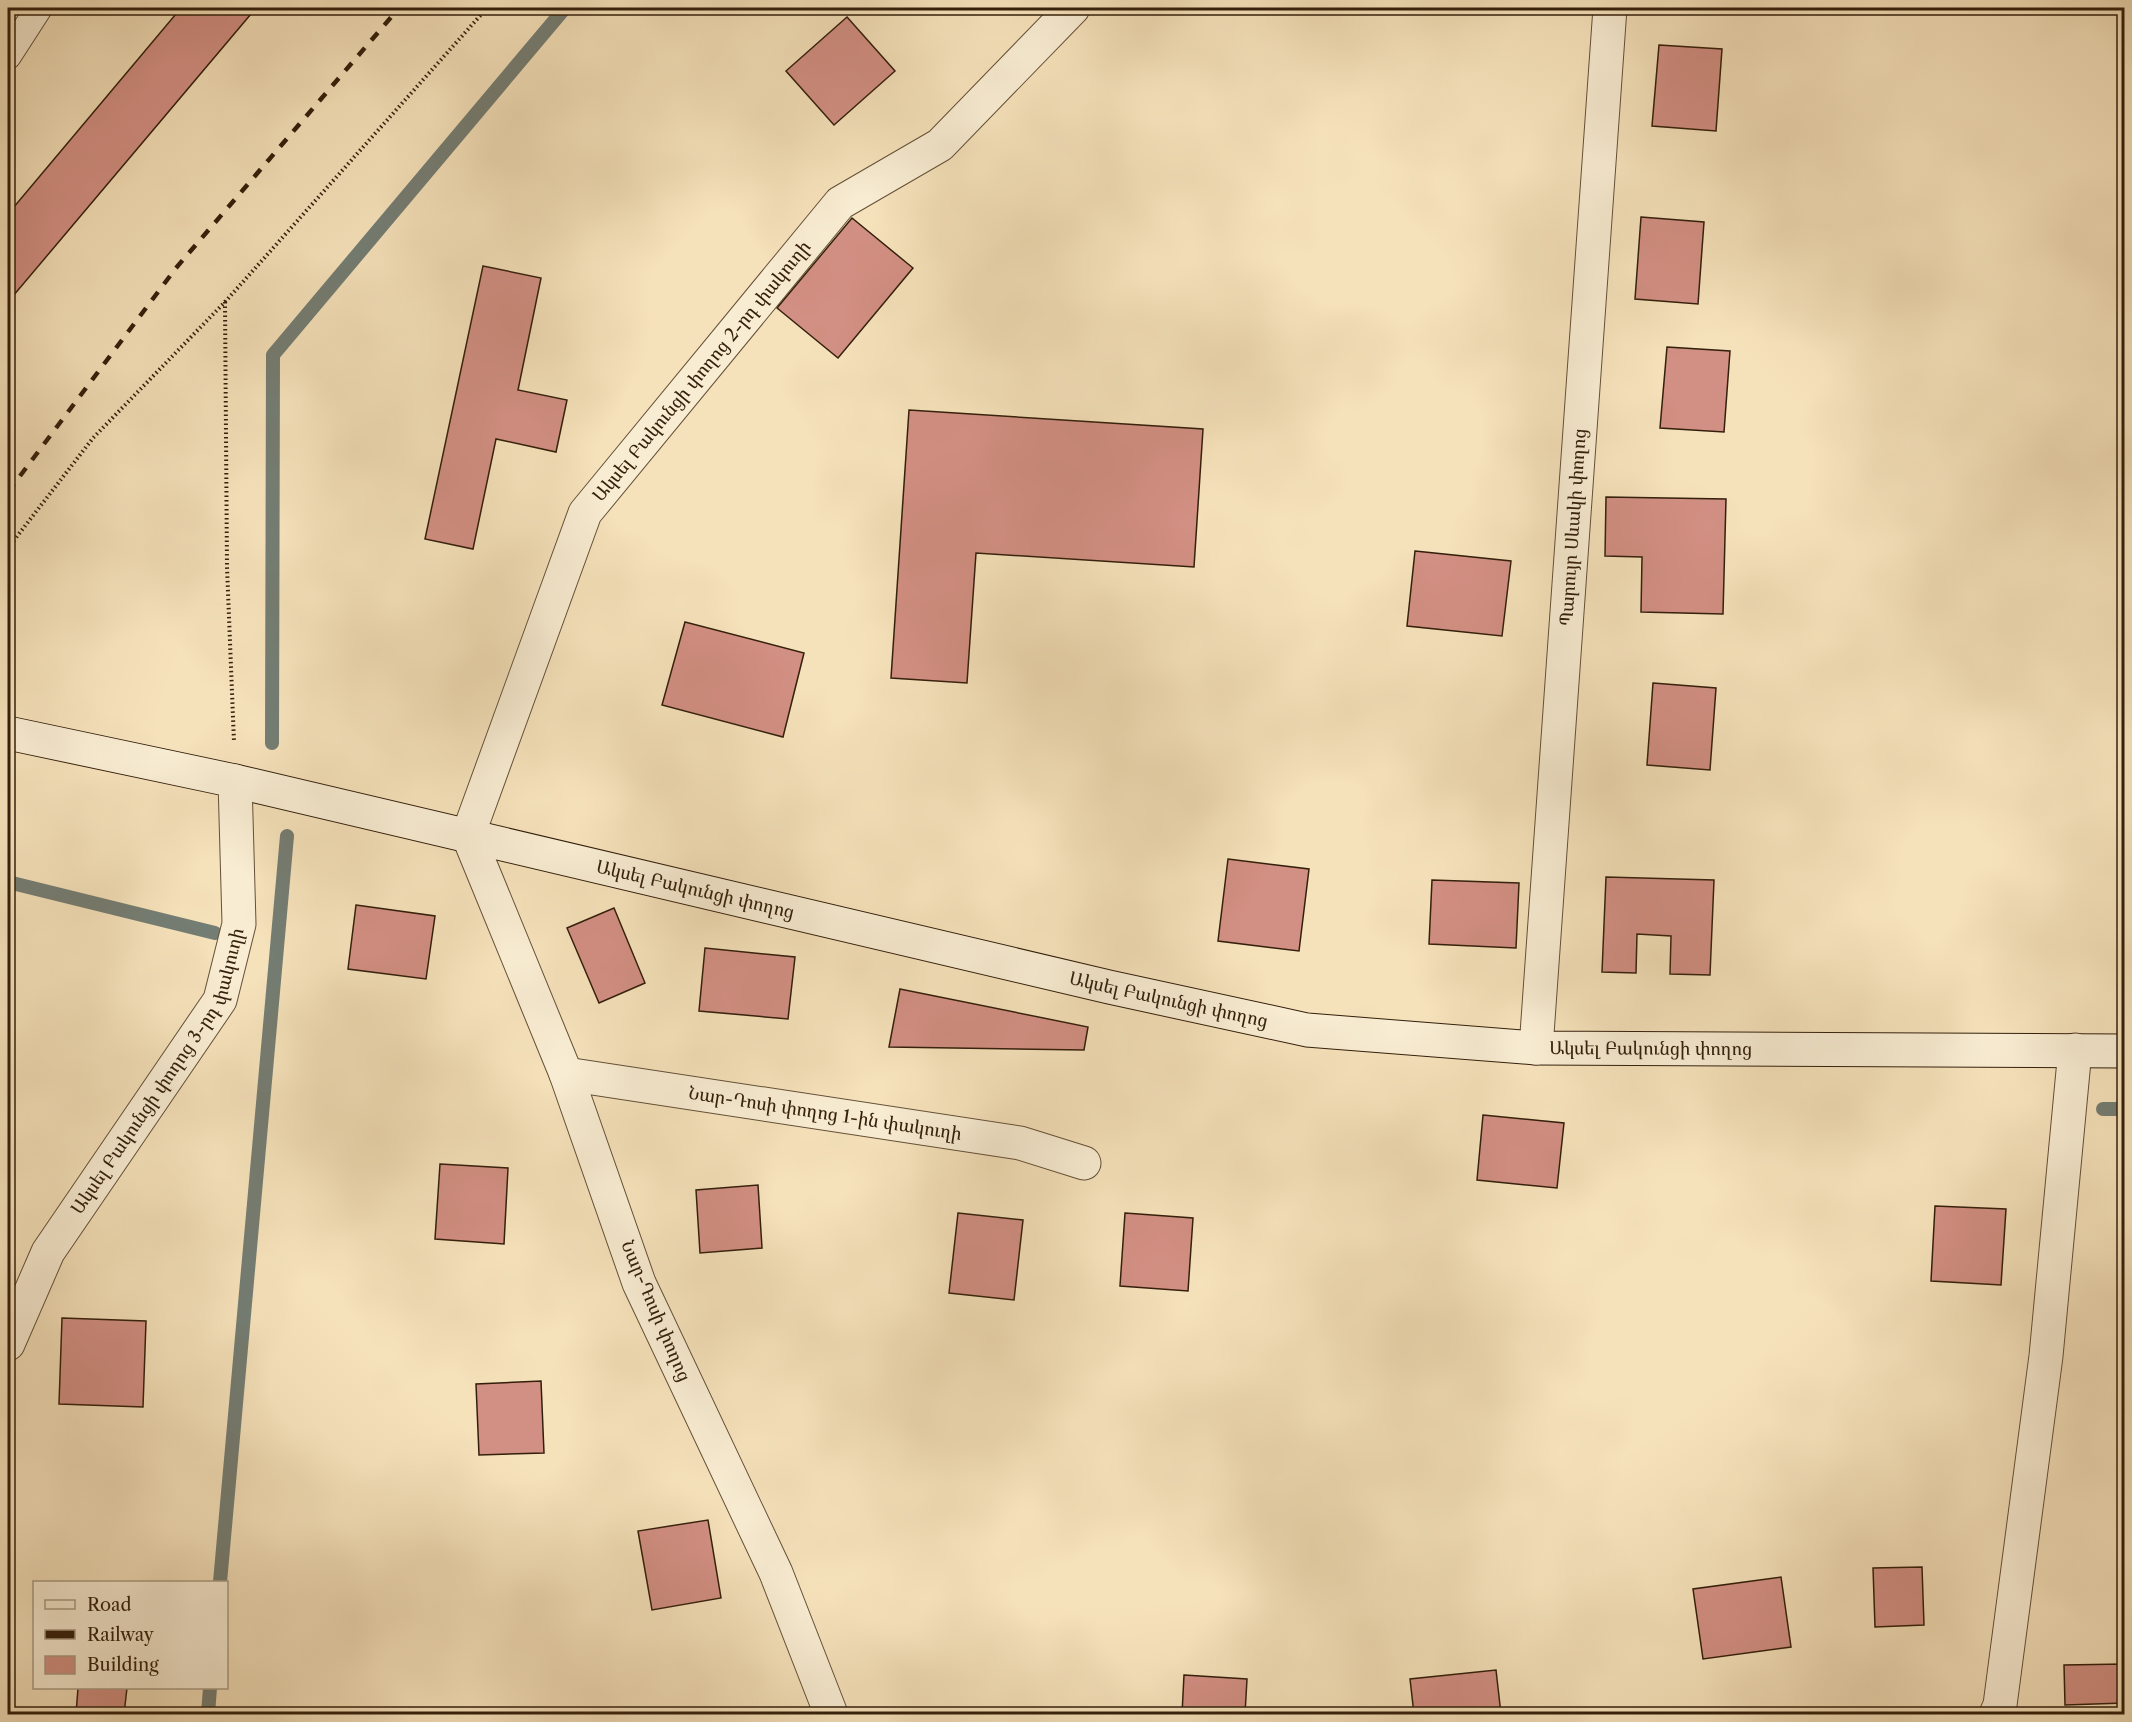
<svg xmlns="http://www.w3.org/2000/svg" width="2132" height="1722" viewBox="0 0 2132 1722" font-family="'Libre Caslon Text','Noto Serif Armenian',serif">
	<rect width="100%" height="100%" fill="#f5e1ba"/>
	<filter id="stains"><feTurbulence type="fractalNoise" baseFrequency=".00333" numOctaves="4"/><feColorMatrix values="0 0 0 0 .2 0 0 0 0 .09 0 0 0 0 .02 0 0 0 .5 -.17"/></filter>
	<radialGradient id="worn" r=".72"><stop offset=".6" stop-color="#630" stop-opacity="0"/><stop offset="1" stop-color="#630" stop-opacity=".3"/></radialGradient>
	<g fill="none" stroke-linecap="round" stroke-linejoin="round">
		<g stroke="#747d73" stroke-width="14">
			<polyline points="272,743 273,355 565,8"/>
			<polyline points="8,882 215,933"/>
			<polyline points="2103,1109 2124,1109"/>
			<polyline points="220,1582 287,836"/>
			<polyline points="208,1714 210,1688"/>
		</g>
	</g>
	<g fill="#d28f83" stroke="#331f0b" stroke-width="1.5">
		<polygon points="181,8 256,8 8,302 8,214"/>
		<polygon points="847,17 895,71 834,125 786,71"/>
		<polygon points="1659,45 1722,49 1716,131 1652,126"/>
		<polygon points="1641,217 1704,222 1698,304 1635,299"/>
		<polygon points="852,218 913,268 838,358 777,308"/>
		<polygon points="483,266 541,278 518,390 567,400 556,452 496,439 473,549 425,539"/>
		<polygon points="1667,347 1730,351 1724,432 1660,428"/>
		<polygon points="909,410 1203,429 1194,567 976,553 967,683 891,678"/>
		<polygon points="1606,497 1726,499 1723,614 1641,612 1642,557 1605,556"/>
		<polygon points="1415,551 1511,561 1502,636 1407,626"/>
		<polygon points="685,622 804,653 783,737 662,705"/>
		<polygon points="1653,683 1716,688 1710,770 1647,765"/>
		<polygon points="1228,859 1309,869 1299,951 1218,941"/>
		<polygon points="1606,877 1714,880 1710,975 1670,974 1671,936 1637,934 1636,973 1602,972"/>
		<polygon points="1432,880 1519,883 1516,948 1429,944"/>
		<polygon points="356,905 435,916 426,979 348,969"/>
		<polygon points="614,908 645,983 599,1003 567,928"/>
		<polygon points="705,948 795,957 788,1019 699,1011"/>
		<polygon points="900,989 1088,1027 1084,1050 889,1047"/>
		<polygon points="1483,1115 1564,1123 1557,1188 1477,1180"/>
		<polygon points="440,1164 508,1168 504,1244 435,1239"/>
		<polygon points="758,1185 762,1248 700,1253 696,1190"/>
		<polygon points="1935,1206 2006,1209 2001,1285 1931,1281"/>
		<polygon points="958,1213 1023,1220 1014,1300 949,1293"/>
		<polygon points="1125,1213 1193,1218 1188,1291 1120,1286"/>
		<polygon points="62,1318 146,1321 143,1407 59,1404"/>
		<polygon points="541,1381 544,1453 479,1455 476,1384"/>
		<polygon points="708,1520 721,1598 652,1610 638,1531"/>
		<polygon points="1922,1567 1924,1625 1875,1627 1873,1568"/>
		<polygon points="1781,1577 1791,1647 1703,1659 1693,1589"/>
		<polygon points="2124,1664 2124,1703 2065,1705 2064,1665"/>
		<polygon points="1496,1670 1501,1714 1414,1714 1410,1679"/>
		<polygon points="1184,1675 1247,1679 1245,1714 1182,1714"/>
		<polygon points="78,1688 127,1688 124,1714 76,1714"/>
	</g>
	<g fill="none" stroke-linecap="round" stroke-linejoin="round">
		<g stroke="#645037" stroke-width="28">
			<polyline id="service" points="8,56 39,8"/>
		</g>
		<g stroke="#645037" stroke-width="35">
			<g id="minor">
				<path id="s1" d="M1536,1048L1610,8"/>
				<path id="s2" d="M566,1074L1020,1143L1084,1163"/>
				<path id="s3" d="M8,1344L48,1252L220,1000L239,924L235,781"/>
				<path id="s4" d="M831,1714L776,1573L639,1283L566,1074L468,835L585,513L840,203L940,145L1073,8"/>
				<polyline points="1996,1714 2000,1705 2046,1356 2075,1050"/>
			</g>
		</g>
		<g stroke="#331f0b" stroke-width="35">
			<g id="secondary">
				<path id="s5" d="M8,733L235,781L1109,987L1307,1030L1536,1048L2124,1051"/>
			</g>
		</g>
		<g stroke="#331f0b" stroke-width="4" stroke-dasharray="1.5 3" stroke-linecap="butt">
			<polyline points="225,302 487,8"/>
			<polyline points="8,548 93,438 225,302 227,567 234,742"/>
		</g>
		<use href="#service" stroke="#f8ecd2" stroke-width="26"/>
		<use href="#minor" stroke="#f8ecd2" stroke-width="33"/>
		<use href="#secondary" stroke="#f8ecd2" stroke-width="33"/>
		<polyline stroke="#331f0b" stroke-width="4.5" stroke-dasharray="10 10" stroke-linecap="butt" points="8,492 176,268 399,8"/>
	</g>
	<g text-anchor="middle" stroke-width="6" stroke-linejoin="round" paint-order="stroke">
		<g font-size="18" fill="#331f0b" stroke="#f8ecd2">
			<text dy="6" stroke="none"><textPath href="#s4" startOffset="1478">Ակսել Բակունցի փողոց 2-րդ փակուղի</textPath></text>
			<text dy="6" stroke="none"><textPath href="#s1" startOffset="522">Պարույր Սևակի փողոց</textPath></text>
			<text dy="6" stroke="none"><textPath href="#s5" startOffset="705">Ակսել Բակունցի փողոց</textPath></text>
			<text dy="6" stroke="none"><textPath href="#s5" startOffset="1191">Ակսել Բակունցի փողոց</textPath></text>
			<text dy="6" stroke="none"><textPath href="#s5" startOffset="1677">Ակսել Բակունցի փողոց</textPath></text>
			<text dy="6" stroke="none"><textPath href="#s3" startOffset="314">Ակսել Բակունցի փողոց 3-րդ փակուղի</textPath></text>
			<text dy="6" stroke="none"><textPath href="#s2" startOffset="262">Նար-Դոսի փողոց 1-ին փակուղի</textPath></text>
			<text transform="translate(656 1311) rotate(67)" y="6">Նար-Դոսի փողոց</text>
		</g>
	</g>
	<rect width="2132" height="1722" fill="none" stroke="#f5e1ba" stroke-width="30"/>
	<rect x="9" y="9" width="2114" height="1704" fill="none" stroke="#331f0b" stroke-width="3"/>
	<rect x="15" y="15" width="2102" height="1692" fill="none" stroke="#331f0b" stroke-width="1.5"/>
	<rect x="33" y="1581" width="195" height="108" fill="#f8ecd2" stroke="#a99a82" stroke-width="1.5"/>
	<rect x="45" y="1600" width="30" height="9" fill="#f8ecd2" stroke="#a99a82" stroke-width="1.5"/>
	<text x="87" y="1611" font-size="18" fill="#331f0b">Road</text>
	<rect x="45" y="1630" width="30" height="9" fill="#331f0b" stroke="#a99a82" stroke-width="1.5"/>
	<text x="87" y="1641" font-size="18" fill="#331f0b">Railway</text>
	<rect x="45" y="1656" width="30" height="18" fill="#d28f83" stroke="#a99a82" stroke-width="1.5"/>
	<text x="87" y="1671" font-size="18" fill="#331f0b">Building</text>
	<rect width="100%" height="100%" filter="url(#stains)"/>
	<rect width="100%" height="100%" fill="url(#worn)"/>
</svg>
